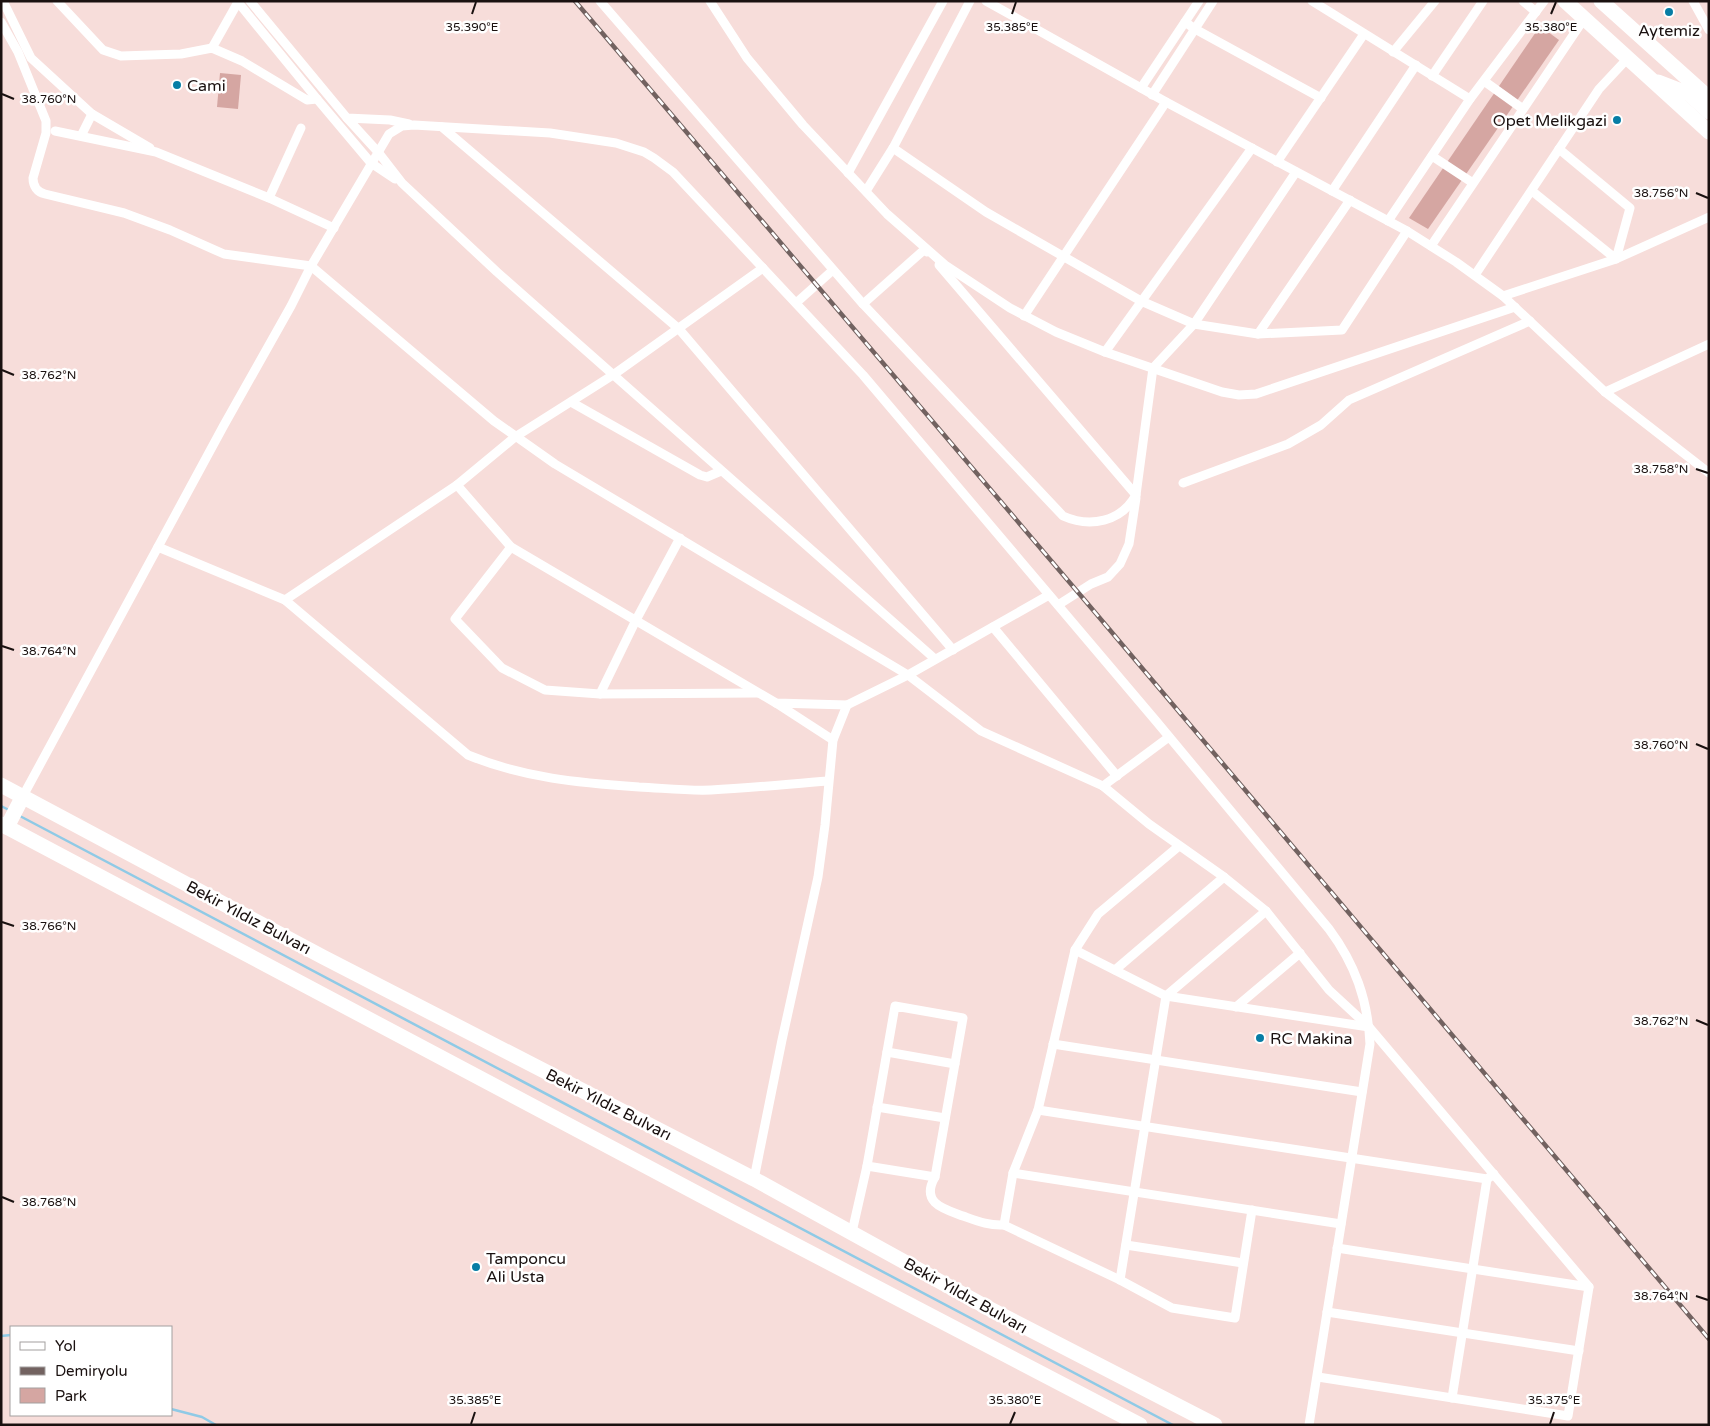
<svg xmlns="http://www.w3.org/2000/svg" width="1710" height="1426" viewBox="0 0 1710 1426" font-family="'Varela Round',sans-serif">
	<rect width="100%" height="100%" fill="#f7ddda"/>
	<g fill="#d5a6a2">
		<polygon points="1540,26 1559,40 1428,229 1409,218"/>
		<polygon points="220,73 241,75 238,109 217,107"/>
	</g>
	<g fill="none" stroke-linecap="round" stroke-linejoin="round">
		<g stroke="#8fcae6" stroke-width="2.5">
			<polyline points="1,806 9,810"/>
			<polyline points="18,815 1173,1425"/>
			<polyline points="1,1336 11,1335"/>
			<polyline points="171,1409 202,1417 216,1425"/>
		</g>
		<g stroke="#fff" stroke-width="9">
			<polyline points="3,1 31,58 92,114 150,148"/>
			<polyline points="57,1 103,50 121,56 181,54 212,48 242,61 307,100 317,99"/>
			<polyline points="237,1 317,99 371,163 395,179"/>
			<polyline points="250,1 347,118 390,120 409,124"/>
			<path d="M600,1L863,304L1063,516C1090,528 1121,522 1136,495L1153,368L1194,324L1296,172"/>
			<polyline points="710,1 747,58 803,125 887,214 945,265 1010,308 1056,332 1105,352 1222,392 1239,395 1256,394 1515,307"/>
			<polyline points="986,1 1166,102 1407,231 1456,262 1503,296 1605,392 1709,473"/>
			<polyline points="1312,1 1470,99"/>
			<polyline points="1523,1 1536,12"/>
			<polyline points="1693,1 1709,30"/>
			<path d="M1,22L18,52L46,121V133L33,178C33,186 37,192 45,194L124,213L170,230L224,254L311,266L494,421L555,464L908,675L981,731L1103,786L1149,824L1224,877L1266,911L1329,990L1369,1027L1589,1287L1568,1416L1318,1377"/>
			<polyline points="1185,22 1195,29 1321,98"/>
			<polyline points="212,48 238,2"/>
			<polyline points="1393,52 1435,1"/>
			<polyline points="1432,76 1483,1"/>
			<polyline points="1484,81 1523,109"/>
			<polyline points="1141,88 1199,1"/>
			<polyline points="1152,95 1213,1"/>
			<polyline points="347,118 378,152 402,183 497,272 935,659"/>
			<polyline points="442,127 679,329 953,650"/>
			<polyline points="55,131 156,152 269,198 334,228"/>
			<polyline points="81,136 92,114"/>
			<polyline points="893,148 986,212 1141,301 1194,324 1258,334 1342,330 1407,231"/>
			<polyline points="1432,156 1473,183"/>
			<polyline points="1277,162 1364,34"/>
			<polyline points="848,173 943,1"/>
			<polyline points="866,191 893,148 970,1"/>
			<polyline points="1332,191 1416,65"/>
			<polyline points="1532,191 1616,259 1630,208 1559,149"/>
			<polyline points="269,198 301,128"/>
			<polyline points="1388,221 1470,99 1544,1"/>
			<polyline points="1431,246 1584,19"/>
			<polyline points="939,265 1136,495"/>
			<polyline points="1475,275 1599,89 1627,59"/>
			<polyline points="1503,296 1616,259 1709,217"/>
			<polyline points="796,303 833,270"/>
			<polyline points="863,304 925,249 927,252"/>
			<polyline points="1024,316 1166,102"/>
			<polyline points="1258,334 1350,200"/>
			<polyline points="1105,352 1252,148"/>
			<polyline points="1605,392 1709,344"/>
			<polyline points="571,402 700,475 707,477 721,471"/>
			<polyline points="1183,483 1288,444 1321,425 1349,400 1530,321"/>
			<polyline points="457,485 511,547 776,703 847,705 908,675 1049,595"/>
			<polyline points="158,547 285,600 457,485 515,437 613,375 763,268"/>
			<polyline points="511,547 455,619 502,668 545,690 600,694 757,693"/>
			<path d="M285,600L468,755C523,778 580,783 639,787C662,788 687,791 711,790C750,788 789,784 828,781"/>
			<polyline points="1058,605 1091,584 1108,577 1120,564 1129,544 1136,498"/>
			<polyline points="993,627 1117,776"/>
			<polyline points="600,694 636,620 680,538"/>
			<polyline points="776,703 833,740"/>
			<polyline points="1103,786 1169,737"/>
			<path d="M23,796L224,425L291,306L311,266L389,134L402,126L414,125L550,133L616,143L644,152L654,158L673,172L863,375L1156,721L1329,929C1355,964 1368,1000 1370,1044L1309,1425"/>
			<polyline points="1075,950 1166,996 1369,1027"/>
			<polyline points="1115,970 1224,877"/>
			<polyline points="1236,1007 1300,953"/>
			<polyline points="1053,1044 1362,1092"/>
			<polyline points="887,1052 955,1064"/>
			<polyline points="877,1107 945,1118"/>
			<polyline points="1038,1110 1487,1179 1494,1174"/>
			<polyline points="867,1166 935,1177"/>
			<polyline points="1013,1173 1341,1224"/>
			<polyline points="754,1179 782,1040 818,877 825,825 833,740 847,705"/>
			<polyline points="1004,1225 1013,1173 1038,1110 1075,950 1098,914 1179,846"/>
			<path d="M852,1232L867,1166L895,1006L963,1018L935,1177C920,1203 944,1209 963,1216C977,1221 989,1226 1004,1225L1120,1280L1172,1308L1235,1318L1252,1210"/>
			<polyline points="1126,1245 1243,1263"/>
			<polyline points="1337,1248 1589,1287"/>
			<polyline points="1120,1280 1166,996 1266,911"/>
			<polyline points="1327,1312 1579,1351"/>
			<polyline points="1452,1398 1487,1179"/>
		</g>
		<g stroke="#fff" stroke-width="15">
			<polyline points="1,785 323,957 754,1179 988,1308 1215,1425"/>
			<polyline points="1,824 738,1215 1140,1425"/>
			<polyline points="7,827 23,796"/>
		</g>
		<g stroke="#fff" stroke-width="15">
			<polyline points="1565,1 1709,132"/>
			<polyline points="1601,1 1709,98"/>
			<polyline points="1658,82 1689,94 1709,112"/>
		</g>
		<g stroke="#726260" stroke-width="4.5">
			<polyline id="rail" points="575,1 1082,597 1709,1339"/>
		</g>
		<use href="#rail" stroke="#fff" stroke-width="2.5" stroke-dasharray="8" stroke-linecap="butt"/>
	</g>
	<path fill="none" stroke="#1a1110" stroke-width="2" d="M472,14L476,2M1012,14L1016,2M1551,14L1556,2M2,94L14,99M1696,193L1708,198M2,370L14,375M1696,469L1708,473M2,646L14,650M1696,744L1708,749M2,922L14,926M1696,1020L1708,1025M2,1197L14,1202M1696,1296L1708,1300M471,1424L475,1412M1010,1424L1015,1412M1550,1424L1554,1412"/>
	<g fill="#077da5" stroke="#fff" stroke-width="2">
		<circle cx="1669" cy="12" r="5"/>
		<circle cx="177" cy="85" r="5"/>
		<circle cx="1617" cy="120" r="5"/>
		<circle cx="1260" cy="1038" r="5"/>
		<circle cx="476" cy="1267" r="5"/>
	</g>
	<g text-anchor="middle" stroke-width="5" stroke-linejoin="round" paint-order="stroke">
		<g font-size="16" fill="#1a1110" stroke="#fff" text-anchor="start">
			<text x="1669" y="36" text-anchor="middle">Aytemiz</text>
			<text x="187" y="91">Cami</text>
			<text x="1607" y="126" text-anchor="end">Opet Melikgazi</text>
			<text x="1270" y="1044">RC Makina</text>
			<text x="486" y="1264">Tamponcu<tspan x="486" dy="18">Ali Usta</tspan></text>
		</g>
		<g font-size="16" fill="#1a1110" stroke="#fff">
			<text transform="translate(249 917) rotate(28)" y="6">Bekir Yıldız Bulvarı</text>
			<text transform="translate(609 1104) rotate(27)" y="6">Bekir Yıldız Bulvarı</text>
			<text transform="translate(966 1295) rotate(29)" y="6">Bekir Yıldız Bulvarı</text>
		</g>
	</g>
	<g font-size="12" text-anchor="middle" fill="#1a1110" stroke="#fff" stroke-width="5" stroke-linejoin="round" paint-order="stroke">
		<text x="472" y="31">35.390°E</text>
		<text x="1012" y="31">35.385°E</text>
		<text x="1551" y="31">35.380°E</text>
		<text x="49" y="103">38.760°N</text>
		<text x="1661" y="197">38.756°N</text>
		<text x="49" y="379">38.762°N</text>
		<text x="1661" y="473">38.758°N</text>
		<text x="49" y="655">38.764°N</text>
		<text x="1661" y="749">38.760°N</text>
		<text x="49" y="930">38.766°N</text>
		<text x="1661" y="1025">38.762°N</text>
		<text x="49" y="1206">38.768°N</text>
		<text x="1661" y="1300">38.764°N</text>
		<text x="475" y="1404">35.385°E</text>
		<text x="1015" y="1404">35.380°E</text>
		<text x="1554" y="1404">35.375°E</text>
	</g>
	<rect width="1710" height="1426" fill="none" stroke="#1a1110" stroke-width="5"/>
	<rect x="10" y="1326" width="162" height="90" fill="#ffffff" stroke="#a3a09f"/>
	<rect x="20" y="1342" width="25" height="8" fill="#ffffff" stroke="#a3a09f"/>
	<text x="55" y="1351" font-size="15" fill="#1a1110">Yol</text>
	<rect x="20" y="1367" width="25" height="8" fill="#726260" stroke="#a3a09f"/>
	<text x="55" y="1376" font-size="15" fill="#1a1110">Demiryolu</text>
	<rect x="20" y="1388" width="25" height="15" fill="#d5a6a2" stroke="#a3a09f"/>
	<text x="55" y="1401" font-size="15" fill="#1a1110">Park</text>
</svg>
